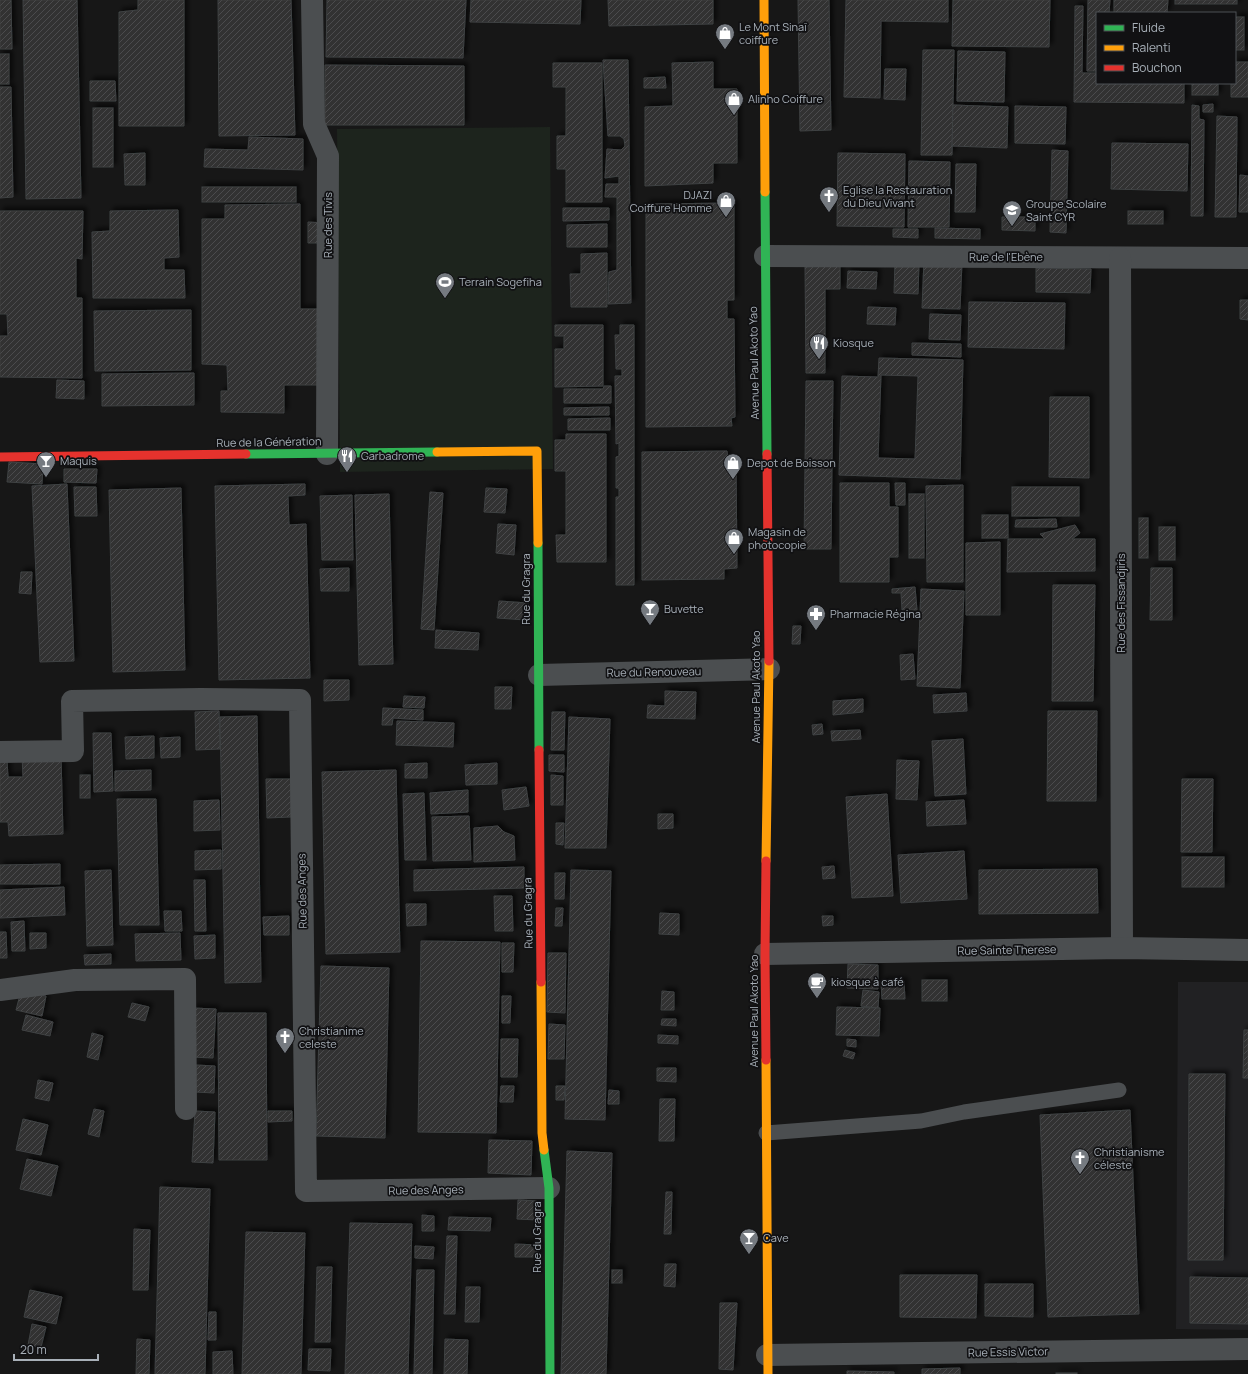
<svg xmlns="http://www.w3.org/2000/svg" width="1248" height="1374" viewBox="0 0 1248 1374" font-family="Manrope,sans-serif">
	<defs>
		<pattern id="building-hatch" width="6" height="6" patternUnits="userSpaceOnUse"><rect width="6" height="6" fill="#303031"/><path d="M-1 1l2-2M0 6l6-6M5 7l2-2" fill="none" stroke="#4b4b4d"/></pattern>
		<filter id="shadow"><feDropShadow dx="3.5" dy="-3.5" stdDeviation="2" flood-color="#0009"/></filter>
	</defs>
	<rect width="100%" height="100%" fill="#171717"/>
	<polygon fill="#212123" points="1178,982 1248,982 1248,1330 1176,1329"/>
	<polygon fill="#1d241d" points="550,127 553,469 340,472 337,129"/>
	<g fill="url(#building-hatch)" stroke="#3f4243" fill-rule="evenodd" filter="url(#shadow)">
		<polygon points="0,0 11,0 12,49 0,49"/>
		<polygon points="23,0 77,0 81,198 26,199"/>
		<polygon points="138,0 184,0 184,126 119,126 119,12 138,10"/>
		<polygon points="218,0 291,0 295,135 219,136"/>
		<polygon points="327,0 466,0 463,58 326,57"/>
		<polygon points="471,0 581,0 580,24 470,22"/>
		<polygon points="608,0 713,0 713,24 609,26"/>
		<polygon points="798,0 829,0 831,130 800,131"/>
		<polygon points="846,0 948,0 948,22 881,21 880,98 844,97"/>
		<polygon points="953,0 1050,0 1049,47 952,46"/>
		<polygon points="1088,0 1110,0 1109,13 1097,13 1097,71 1087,71"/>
		<polygon points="1114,0 1168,0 1167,13 1114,13"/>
		<rect x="1175" y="0" width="62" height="4"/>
		<polygon points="1075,6 1083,6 1082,73 1097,73 1097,83 1184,83 1184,103 1074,102"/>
		<rect x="1235" y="17" width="9" height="33"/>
		<polygon points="923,50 954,50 952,155 921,155"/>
		<polygon points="958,51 1005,52 1004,102 957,101"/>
		<rect x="0" y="54" width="9" height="30"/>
		<polygon points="603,60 628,60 631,303 608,304 609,272 617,270 617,197 605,197 606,184 619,184 619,176 605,178 607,149 621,150 625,146 624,139 620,136 608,136"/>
		<polygon points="713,62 713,89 737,89 737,163 713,163 713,183 645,186 645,107 673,106 672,63"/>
		<polygon points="1235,62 1248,62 1248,97 1231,97 1231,83 1235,83"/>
		<polygon points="553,63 602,63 602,202 566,202 566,169 557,169 557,136 566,136 566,87 553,87"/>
		<polygon points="325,65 464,66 464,125 325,125"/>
		<polygon points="885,69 906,69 905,100 884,99"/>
		<polygon points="665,77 666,88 644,88 644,78"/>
		<polygon points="90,81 115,81 116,101 90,101"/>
		<rect x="1192" y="83" width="26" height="12"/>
		<polygon points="0,87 11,87 13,197 0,198"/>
		<polygon points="1213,104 1213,112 1203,112 1203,105"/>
		<polygon points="953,105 1008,107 1007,148 952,146"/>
		<polygon points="1192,105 1199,106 1199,119 1204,120 1203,216 1191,216"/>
		<polygon points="1015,106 1066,107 1065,144 1015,143"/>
		<rect x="93" y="108" width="20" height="59"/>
		<polygon points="1217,116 1237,117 1236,217 1215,217"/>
		<polygon points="249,137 303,139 303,170 204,167 205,149 248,150"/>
		<polygon points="1112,143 1188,144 1187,191 1111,189"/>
		<polygon points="1052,150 1068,151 1066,233 1050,232"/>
		<polygon points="145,153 145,185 125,185 124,154"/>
		<polygon points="838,153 905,154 904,227 837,226"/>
		<polygon points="909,161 950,162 949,227 908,227"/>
		<polygon points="956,164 976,164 975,212 955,212"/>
		<polygon points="1240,175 1248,176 1248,212 1239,212"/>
		<rect x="202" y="187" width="94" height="15"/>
		<polygon points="734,203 734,300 727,300 727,319 734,319 735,417 731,418 732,426 646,427 646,204"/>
		<polygon points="300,204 300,309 321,309 321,385 284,385 284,413 221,412 221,391 228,391 227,365 202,364 202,219 225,219 225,205"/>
		<polygon points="563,208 609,208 609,220 563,221"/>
		<polygon points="178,210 179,257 164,258 164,270 184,270 185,298 93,298 92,232 110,231 110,211"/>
		<polygon points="0,211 83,211 82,259 76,258 76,298 82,298 82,378 0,377 0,336 8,336 7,314 0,314"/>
		<rect x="1128" y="211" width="35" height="13"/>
		<polygon points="1002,217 1035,217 1035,231 1002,230"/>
		<polygon points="308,222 325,223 325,243 308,243"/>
		<polygon points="607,224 607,247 567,247 567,225"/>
		<polygon points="935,228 980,229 980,239 935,238"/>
		<polygon points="893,229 918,229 918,238 893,237"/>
		<polygon points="607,253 607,307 571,307 570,274 581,274 581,254"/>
		<polygon points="924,260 962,262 960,309 922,308"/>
		<polygon points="895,262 919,263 918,294 894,293"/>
		<polygon points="840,266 840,289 825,289 825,373 806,373 805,267"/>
		<polygon points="1036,268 1091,269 1090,293 1036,292"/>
		<polygon points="848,271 877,272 876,289 847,288"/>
		<polygon points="1240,300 1248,300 1248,320 1240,319"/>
		<polygon points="969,302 1065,303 1064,349 968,347"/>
		<polygon points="868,307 896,308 895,325 867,324"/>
		<polygon points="191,310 191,370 95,371 94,311"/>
		<polygon points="930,314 961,315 960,340 929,339"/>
		<polygon points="555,325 603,325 603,386 555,387 555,349 564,349 564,336 555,336"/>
		<polygon points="620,325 634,325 634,585 616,585 616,497 619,497 619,488 616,488 616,457 619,456 619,443 616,444 615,376 622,376 622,369 616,369 615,335 620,335"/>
		<polygon points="912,343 961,344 961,357 912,355"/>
		<path d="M879,358L963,360L960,479L839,475L842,376L878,377ZM881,375L918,376L915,459L878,458Z"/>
		<polygon points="194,373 194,405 102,406 102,374"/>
		<polygon points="57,380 84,381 84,399 56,398"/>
		<polygon points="806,381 833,381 831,549 804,549"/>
		<polygon points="604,386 611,386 611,403 564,403 564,389 603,389"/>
		<polygon points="1050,397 1089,397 1089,478 1049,477"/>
		<polygon points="609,407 609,415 564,415 564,408"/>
		<polygon points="610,418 610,430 568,430 568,419"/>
		<polygon points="566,434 606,434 606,562 557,562 556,535 566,535 566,471 555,471 555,440 566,440"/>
		<polygon points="727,451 728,460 736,460 737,568 724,569 724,579 642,580 642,452"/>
		<polygon points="9,462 43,464 42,484 7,482"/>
		<polygon points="64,469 97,469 96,483 64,482"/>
		<polygon points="840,483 889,483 889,507 898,507 898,557 889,557 889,582 840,582"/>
		<polygon points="895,483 905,483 905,505 896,505"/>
		<polygon points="67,484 74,661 40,662 32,486"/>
		<polygon points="305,484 305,495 288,496 289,525 306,524 310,678 219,680 215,486"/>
		<polygon points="963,485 963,582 927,582 926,486"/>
		<polygon points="74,487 96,487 97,516 75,516"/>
		<rect x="1012" y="487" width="67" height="29"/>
		<polygon points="181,488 185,670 113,672 109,490"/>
		<polygon points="486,488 507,489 505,513 484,512"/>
		<polygon points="430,492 443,493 434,630 421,629"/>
		<polygon points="389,494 393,664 359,665 355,495"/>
		<rect x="909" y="494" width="15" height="64"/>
		<polygon points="352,495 353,560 322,560 320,496"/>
		<rect x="982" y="515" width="26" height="23"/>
		<rect x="1139" y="518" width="9" height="40"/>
		<polygon points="1056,519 1057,527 1015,527 1016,520"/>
		<polygon points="498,524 516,525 514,555 496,553"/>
		<polygon points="1075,525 1080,533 1072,539 1095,539 1095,571 1007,572 1008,539 1045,539 1040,534"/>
		<rect x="1159" y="527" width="16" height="33"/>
		<polygon points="1000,542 1000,615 966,615 966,543"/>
		<polygon points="349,568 349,591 321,591 320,569"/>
		<polygon points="1151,568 1172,568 1172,620 1150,620"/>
		<polygon points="21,572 32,572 31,594 19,593"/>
		<polygon points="1053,585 1095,585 1093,701 1052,701"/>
		<polygon points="915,587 917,610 902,610 901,593 892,593 892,589"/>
		<polygon points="921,589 964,591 960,688 917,686"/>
		<polygon points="499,601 528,603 526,620 497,618"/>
		<polygon points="793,626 801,626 800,644 792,644"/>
		<polygon points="436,630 479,633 478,650 435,648"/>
		<polygon points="913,654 915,679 901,680 900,655"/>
		<polygon points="324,680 349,680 349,700 324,701"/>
		<polygon points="495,687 512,687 511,709 495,709"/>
		<polygon points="665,691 696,692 695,719 647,718 648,705 665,706"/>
		<polygon points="966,693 967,711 934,713 933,695"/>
		<polygon points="404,696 425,697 424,708 403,707"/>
		<polygon points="863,699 863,712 833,715 833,701"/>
		<polygon points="383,708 423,710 423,720 393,718 392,725 382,725"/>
		<polygon points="219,711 220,749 196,750 195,712"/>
		<polygon points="1048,711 1097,711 1096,801 1047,801"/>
		<polygon points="552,712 565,712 564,750 551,750"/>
		<polygon points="257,716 261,982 225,983 220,717"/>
		<polygon points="569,717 610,719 606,848 565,848"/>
		<polygon points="397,721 454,723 453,747 396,745"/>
		<polygon points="822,724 823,734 813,735 812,725"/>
		<polygon points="860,730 861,739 832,741 831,731"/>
		<polygon points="93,733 111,733 113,791 94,792"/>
		<polygon points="154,736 154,758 126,759 125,737"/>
		<polygon points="180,737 180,757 161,758 160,738"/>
		<polygon points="963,739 966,794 935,796 932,741"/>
		<polygon points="61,755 63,834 9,836 8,822 0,822 0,760 7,760 8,777 23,777 22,756"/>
		<polygon points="549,755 564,755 564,772 549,771"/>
		<polygon points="897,760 919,761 917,800 896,799"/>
		<polygon points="427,763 427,778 405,778 405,764"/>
		<polygon points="497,763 497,784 466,785 465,765"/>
		<polygon points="151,770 151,790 115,791 115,771"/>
		<polygon points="396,770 400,952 326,954 322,772"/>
		<rect x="80" y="775" width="10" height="23"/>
		<polygon points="551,775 563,776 563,805 551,805"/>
		<polygon points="266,779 291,779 291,817 267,818"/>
		<polygon points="1182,779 1213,779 1212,852 1181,852"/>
		<polygon points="526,787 529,806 504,810 502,790"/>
		<polygon points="468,790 468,812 431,814 430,793"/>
		<polygon points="424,793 426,860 405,860 403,794"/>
		<polygon points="887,794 893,896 852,898 846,797"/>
		<polygon points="117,799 156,799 159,925 120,925"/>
		<polygon points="219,800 220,830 194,831 194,801"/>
		<polygon points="964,800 966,824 927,826 926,802"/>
		<polygon points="658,814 673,814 673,828 658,829"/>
		<polygon points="469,816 471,860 433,861 432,817"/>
		<polygon points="556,823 564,823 563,845 556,844"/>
		<polygon points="498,826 504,832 514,836 515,860 474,862 474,828"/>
		<polygon points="221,850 221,869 195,870 195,851"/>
		<polygon points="964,851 967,899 901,903 898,855"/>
		<rect x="1182" y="857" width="42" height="30"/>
		<polygon points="60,864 60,884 0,884 0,865"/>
		<polygon points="834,866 835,878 823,879 822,867"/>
		<polygon points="524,867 524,888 414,891 414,870"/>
		<polygon points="1097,869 1098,913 979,914 979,870"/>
		<polygon points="111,870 113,945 87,946 85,871"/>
		<polygon points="571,870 611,871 605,1120 565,1119"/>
		<polygon points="555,873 565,873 564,899 555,899"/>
		<polygon points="194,880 205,880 206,931 195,931"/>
		<polygon points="64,887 65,915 0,918 0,890"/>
		<polygon points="494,896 512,896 513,931 495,931"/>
		<polygon points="406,904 426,904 426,925 407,926"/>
		<polygon points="556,908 563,908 562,926 555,926"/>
		<polygon points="164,911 181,911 182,931 165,931"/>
		<polygon points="660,913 679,914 679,935 659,934"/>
		<polygon points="289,916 289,935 264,935 263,917"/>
		<polygon points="822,916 833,916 833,925 823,926"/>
		<polygon points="24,921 25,951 12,951 11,922"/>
		<polygon points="0,932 6,932 7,958 0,958"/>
		<polygon points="30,933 46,933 46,948 30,949"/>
		<polygon points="180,933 181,960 136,961 135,934"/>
		<polygon points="215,935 215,958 195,959 194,936"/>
		<polygon points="421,941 500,942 496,1133 418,1132"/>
		<polygon points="502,943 514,943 513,972 502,972"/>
		<polygon points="548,953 566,953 565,1013 547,1012"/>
		<polygon points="111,954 111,964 85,965 84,955"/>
		<polygon points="848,964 878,965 878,989 847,988"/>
		<polygon points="321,966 389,968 385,1138 316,1136"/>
		<rect x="922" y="980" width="25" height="21"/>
		<polygon points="881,981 904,981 905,999 882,999"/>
		<polygon points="863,990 879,992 878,1008 861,1006"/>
		<polygon points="21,991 46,996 42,1016 16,1010"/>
		<polygon points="662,991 674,992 674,1010 661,1010"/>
		<polygon points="502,996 511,996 510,1023 502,1023"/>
		<polygon points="132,1003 149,1007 145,1021 128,1017"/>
		<polygon points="837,1007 880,1008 879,1036 836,1035"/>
		<polygon points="193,1008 216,1009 213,1058 191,1057"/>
		<polygon points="218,1013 266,1013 267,1160 219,1160"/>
		<polygon points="26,1015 53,1022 50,1036 22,1030"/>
		<polygon points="662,1019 676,1019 676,1026 661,1025"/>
		<polygon points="549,1024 565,1025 564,1059 548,1059"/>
		<polygon points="1244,1030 1248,1030 1248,1078 1243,1078"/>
		<polygon points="92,1033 103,1036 98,1060 87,1057"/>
		<polygon points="658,1035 678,1036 678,1044 658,1043"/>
		<polygon points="501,1039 518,1039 517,1077 501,1077"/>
		<polygon points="847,1039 856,1040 856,1047 847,1046"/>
		<polygon points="845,1050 855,1053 853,1059 843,1056"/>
		<polygon points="196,1065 215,1066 214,1093 195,1092"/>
		<polygon points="657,1068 676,1068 676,1082 657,1081"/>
		<polygon points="1189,1074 1225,1074 1223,1260 1188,1260"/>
		<polygon points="38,1080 53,1083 49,1101 35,1098"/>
		<polygon points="501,1086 514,1086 513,1102 500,1102"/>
		<polygon points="556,1086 565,1086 564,1100 556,1100"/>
		<polygon points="609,1090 619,1091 619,1104 608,1104"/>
		<polygon points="660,1099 675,1099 674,1141 659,1141"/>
		<polygon points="94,1109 104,1111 99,1137 88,1134"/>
		<polygon points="1130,1110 1139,1314 1048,1317 1040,1115"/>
		<polygon points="195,1111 215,1112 213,1163 192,1162"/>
		<polygon points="268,1111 292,1111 292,1121 268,1122"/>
		<polygon points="23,1119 48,1125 41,1155 16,1150"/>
		<polygon points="489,1140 532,1141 531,1175 488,1173"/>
		<polygon points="567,1151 612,1153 606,1374 561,1374"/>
		<polygon points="27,1159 58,1166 51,1196 20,1189"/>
		<polygon points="160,1187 210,1189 205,1374 155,1374"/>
		<polygon points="666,1192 672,1192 671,1234 664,1234"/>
		<polygon points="518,1200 537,1201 537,1220 517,1219"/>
		<polygon points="422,1215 434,1216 434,1231 422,1231"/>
		<polygon points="449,1217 491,1218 490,1231 448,1230"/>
		<polygon points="350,1223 412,1224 408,1374 345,1374"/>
		<polygon points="134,1229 150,1230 148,1290 133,1290"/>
		<polygon points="246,1232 305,1233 301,1374 242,1374"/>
		<polygon points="447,1236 457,1236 455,1314 444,1314"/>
		<polygon points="515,1244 539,1245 538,1257 515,1257"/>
		<polygon points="415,1246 434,1247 433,1259 415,1258"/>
		<polygon points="665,1264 676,1264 675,1287 664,1286"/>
		<polygon points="317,1267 332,1267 330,1342 315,1342"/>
		<polygon points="417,1270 434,1270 432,1374 414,1374"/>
		<rect x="612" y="1270" width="10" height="13"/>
		<polygon points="900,1275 977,1275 976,1318 900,1317"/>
		<polygon points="1190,1277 1248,1278 1248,1324 1190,1323"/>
		<polygon points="985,1284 1033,1284 1033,1317 985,1316"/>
		<polygon points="466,1287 480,1287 479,1322 465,1322"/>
		<polygon points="30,1290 62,1297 56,1324 24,1317"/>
		<polygon points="720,1303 737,1303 733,1370 719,1369"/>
		<polygon points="209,1312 216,1312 216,1340 208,1340"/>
		<polygon points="32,1324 46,1327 41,1347 28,1345"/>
		<polygon points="137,1339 150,1340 149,1374 136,1374"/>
		<polygon points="445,1339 468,1340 467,1374 444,1374"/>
		<polygon points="309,1349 331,1349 330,1371 308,1370"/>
		<polygon points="232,1351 233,1374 213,1374 213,1352"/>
		<polygon points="960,1368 960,1374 922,1374 922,1369"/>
		<polygon points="847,1371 894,1372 894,1374 847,1374"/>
		<rect x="1056" y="1373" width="21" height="1"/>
	</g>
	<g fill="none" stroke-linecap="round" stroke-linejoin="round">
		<polyline stroke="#4b4e50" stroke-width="15" points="766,1133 921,1121 964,1112 1119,1090"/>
		<g stroke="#4b4e50" stroke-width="22">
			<polyline points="312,0 314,124 328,156 327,454"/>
			<polyline points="765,256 1248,258"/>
			<polyline points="1120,258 1122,948"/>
			<polyline points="539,675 769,669"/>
			<polyline points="0,752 73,751 72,701 200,699 300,700 306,1191 549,1188"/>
			<polyline points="765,954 1122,948 1248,950"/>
			<polyline points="0,990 75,980 185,979 186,1109"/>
			<polyline points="767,1355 1248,1349"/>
		</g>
		<g stroke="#30b455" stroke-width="9">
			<polyline points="765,192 767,454"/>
			<polyline points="246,454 437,452"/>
			<polyline points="538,543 539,750"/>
			<polyline points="544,1150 549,1188 550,1374"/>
		</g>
		<g stroke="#ff9f0a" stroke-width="9">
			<polyline points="764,0 765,192"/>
			<polyline points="437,452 537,451 538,543"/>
			<polyline points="766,861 769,661"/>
			<polyline points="541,982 542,1133 544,1150"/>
			<polyline points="766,1060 768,1374"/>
		</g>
		<g stroke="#e5322d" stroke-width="9">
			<polyline points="767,454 769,661"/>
			<polyline points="0,457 246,454"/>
			<polyline points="539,750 541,982"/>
			<polyline points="766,1060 765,954 766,861"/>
		</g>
	</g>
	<defs>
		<g id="shop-pin" transform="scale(1)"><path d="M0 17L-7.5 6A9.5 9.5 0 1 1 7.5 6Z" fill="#757a80" stroke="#111113"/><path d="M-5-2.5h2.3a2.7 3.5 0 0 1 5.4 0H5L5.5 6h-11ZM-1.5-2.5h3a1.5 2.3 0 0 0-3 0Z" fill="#fff"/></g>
		<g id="church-pin" transform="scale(1)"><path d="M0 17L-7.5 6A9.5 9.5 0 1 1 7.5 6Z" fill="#757a80" stroke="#111113"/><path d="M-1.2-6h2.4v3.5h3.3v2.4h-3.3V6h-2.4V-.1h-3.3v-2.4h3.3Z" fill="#fff"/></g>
		<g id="school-pin" transform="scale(1)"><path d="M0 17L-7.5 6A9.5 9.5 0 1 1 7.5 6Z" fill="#757a80" stroke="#111113"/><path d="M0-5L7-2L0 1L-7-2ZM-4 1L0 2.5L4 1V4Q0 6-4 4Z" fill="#fff"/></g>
		<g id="stadium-pin" transform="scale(1)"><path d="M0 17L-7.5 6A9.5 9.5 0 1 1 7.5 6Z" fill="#757a80" stroke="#111113"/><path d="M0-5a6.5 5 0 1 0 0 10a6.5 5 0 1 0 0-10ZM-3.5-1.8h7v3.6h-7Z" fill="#fff"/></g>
		<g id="restaurant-pin" transform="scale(1)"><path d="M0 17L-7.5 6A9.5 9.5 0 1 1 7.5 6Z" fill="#757a80" stroke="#111113"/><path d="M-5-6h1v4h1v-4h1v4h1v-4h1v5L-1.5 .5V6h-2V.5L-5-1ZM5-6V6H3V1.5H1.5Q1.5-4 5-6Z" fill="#fff"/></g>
		<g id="bar-pin" transform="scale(1)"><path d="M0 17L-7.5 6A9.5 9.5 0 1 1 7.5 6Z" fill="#757a80" stroke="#111113"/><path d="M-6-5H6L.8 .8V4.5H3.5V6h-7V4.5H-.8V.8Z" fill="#fff"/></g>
		<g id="pharmacy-pin" transform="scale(1)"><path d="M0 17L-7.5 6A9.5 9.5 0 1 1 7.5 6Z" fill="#757a80" stroke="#111113"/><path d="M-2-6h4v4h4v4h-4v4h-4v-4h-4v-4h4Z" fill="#fff"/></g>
		<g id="cafe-pin" transform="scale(1)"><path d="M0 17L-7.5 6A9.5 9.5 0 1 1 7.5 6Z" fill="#757a80" stroke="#111113"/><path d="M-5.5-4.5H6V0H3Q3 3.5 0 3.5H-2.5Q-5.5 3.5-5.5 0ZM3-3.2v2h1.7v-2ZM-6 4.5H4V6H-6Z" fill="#fff"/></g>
	</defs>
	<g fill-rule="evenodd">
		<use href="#shop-pin" x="725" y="33"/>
		<use href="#shop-pin" x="734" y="99"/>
		<use href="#church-pin" x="829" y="196"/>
		<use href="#shop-pin" x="726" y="201"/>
		<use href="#school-pin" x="1012" y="210"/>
		<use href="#stadium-pin" x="445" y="282"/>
		<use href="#restaurant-pin" x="819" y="343"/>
		<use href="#restaurant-pin" x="347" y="456"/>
		<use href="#bar-pin" x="46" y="461"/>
		<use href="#shop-pin" x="733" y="463"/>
		<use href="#shop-pin" x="734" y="538"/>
		<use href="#bar-pin" x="650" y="609"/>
		<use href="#pharmacy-pin" x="816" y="614"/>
		<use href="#cafe-pin" x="817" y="982"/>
		<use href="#church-pin" x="285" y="1037"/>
		<use href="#church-pin" x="1080" y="1158"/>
		<use href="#bar-pin" x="749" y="1238"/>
	</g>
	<g text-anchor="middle" stroke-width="3.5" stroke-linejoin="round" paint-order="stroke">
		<g font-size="11" fill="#a8b0b8" stroke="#111113" text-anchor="start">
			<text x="739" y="31">Le Mont Sinaî<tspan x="739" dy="13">coiffure</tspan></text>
			<text x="748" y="103">Alinho Coiffure</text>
			<text x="843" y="194">Eglise la Restauration<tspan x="843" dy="13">du Dieu Vivant</tspan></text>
			<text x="712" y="199" text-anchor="end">DJAZI<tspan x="712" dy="13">Coiffure Homme</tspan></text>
			<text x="1026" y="208">Groupe Scolaire<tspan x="1026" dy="13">Saint CYR</tspan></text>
			<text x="459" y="286">Terrain Sogefiha</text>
			<text x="833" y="347">Kiosque</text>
			<text x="361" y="460">Garbadrome</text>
			<text x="60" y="465">Maquis</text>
			<text x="747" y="467">Depot de Boisson</text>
			<text x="748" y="536">Magasin de<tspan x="748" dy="13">photocopie</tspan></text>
			<text x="664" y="613">Buvette</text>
			<text x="830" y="618">Pharmacie Régina</text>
			<text x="831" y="986">kiosque à café</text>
			<text x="299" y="1035">Christianime<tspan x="299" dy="13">celeste</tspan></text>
			<text x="1094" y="1156">Christianisme<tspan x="1094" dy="13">céleste</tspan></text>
			<text x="763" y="1242">Cave</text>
		</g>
		<g font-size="11" fill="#a8b0b8" stroke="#111113">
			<text transform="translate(328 225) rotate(-90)" y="4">Rue des Tivis</text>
			<text x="1006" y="261">Rue de l'Ebène</text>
			<text transform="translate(754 363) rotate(-91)" y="4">Avenue Paul Akoto Yao</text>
			<text transform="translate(269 442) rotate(-1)" y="4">Rue de la Génération</text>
			<text transform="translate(526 589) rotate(-90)" y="4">Rue du Gragra</text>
			<text transform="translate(1121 603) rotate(-90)" y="4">Rue des Fissandjiris</text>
			<text transform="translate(654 672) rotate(-1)" y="4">Rue du Renouveau</text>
			<text transform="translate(756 687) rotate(-90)" y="4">Avenue Paul Akoto Yao</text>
			<text transform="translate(302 891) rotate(-91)" y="4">Rue des Anges</text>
			<text transform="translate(528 913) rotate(-91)" y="4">Rue du Gragra</text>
			<text transform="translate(1007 950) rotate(-1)" y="4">Rue Sainte Therese</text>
			<text transform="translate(754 1011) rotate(-90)" y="4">Avenue Paul Akoto Yao</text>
			<text transform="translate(426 1190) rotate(-1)" y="4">Rue des Anges</text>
			<text transform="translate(537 1237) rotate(-90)" y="4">Rue du Gragra</text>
			<text transform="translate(1008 1352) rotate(-1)" y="4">Rue Essis Victor</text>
		</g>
	</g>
	<rect x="1096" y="12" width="140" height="72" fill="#111113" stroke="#4d5155"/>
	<rect x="1104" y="25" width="20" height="6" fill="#30b455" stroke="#4d5155"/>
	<text x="1132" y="32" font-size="12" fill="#a8b0b8">Fluide</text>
	<rect x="1104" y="45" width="20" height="6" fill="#ff9f0a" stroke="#4d5155"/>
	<text x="1132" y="52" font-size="12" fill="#a8b0b8">Ralenti</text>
	<rect x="1104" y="65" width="20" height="6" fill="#e5322d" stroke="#4d5155"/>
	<text x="1132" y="72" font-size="12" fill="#a8b0b8">Bouchon</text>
	<path d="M14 1354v6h84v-6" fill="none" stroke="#a8b0b8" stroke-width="2"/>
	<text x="20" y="1354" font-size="12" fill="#a8b0b8" stroke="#111113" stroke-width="3" paint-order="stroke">20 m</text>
</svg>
